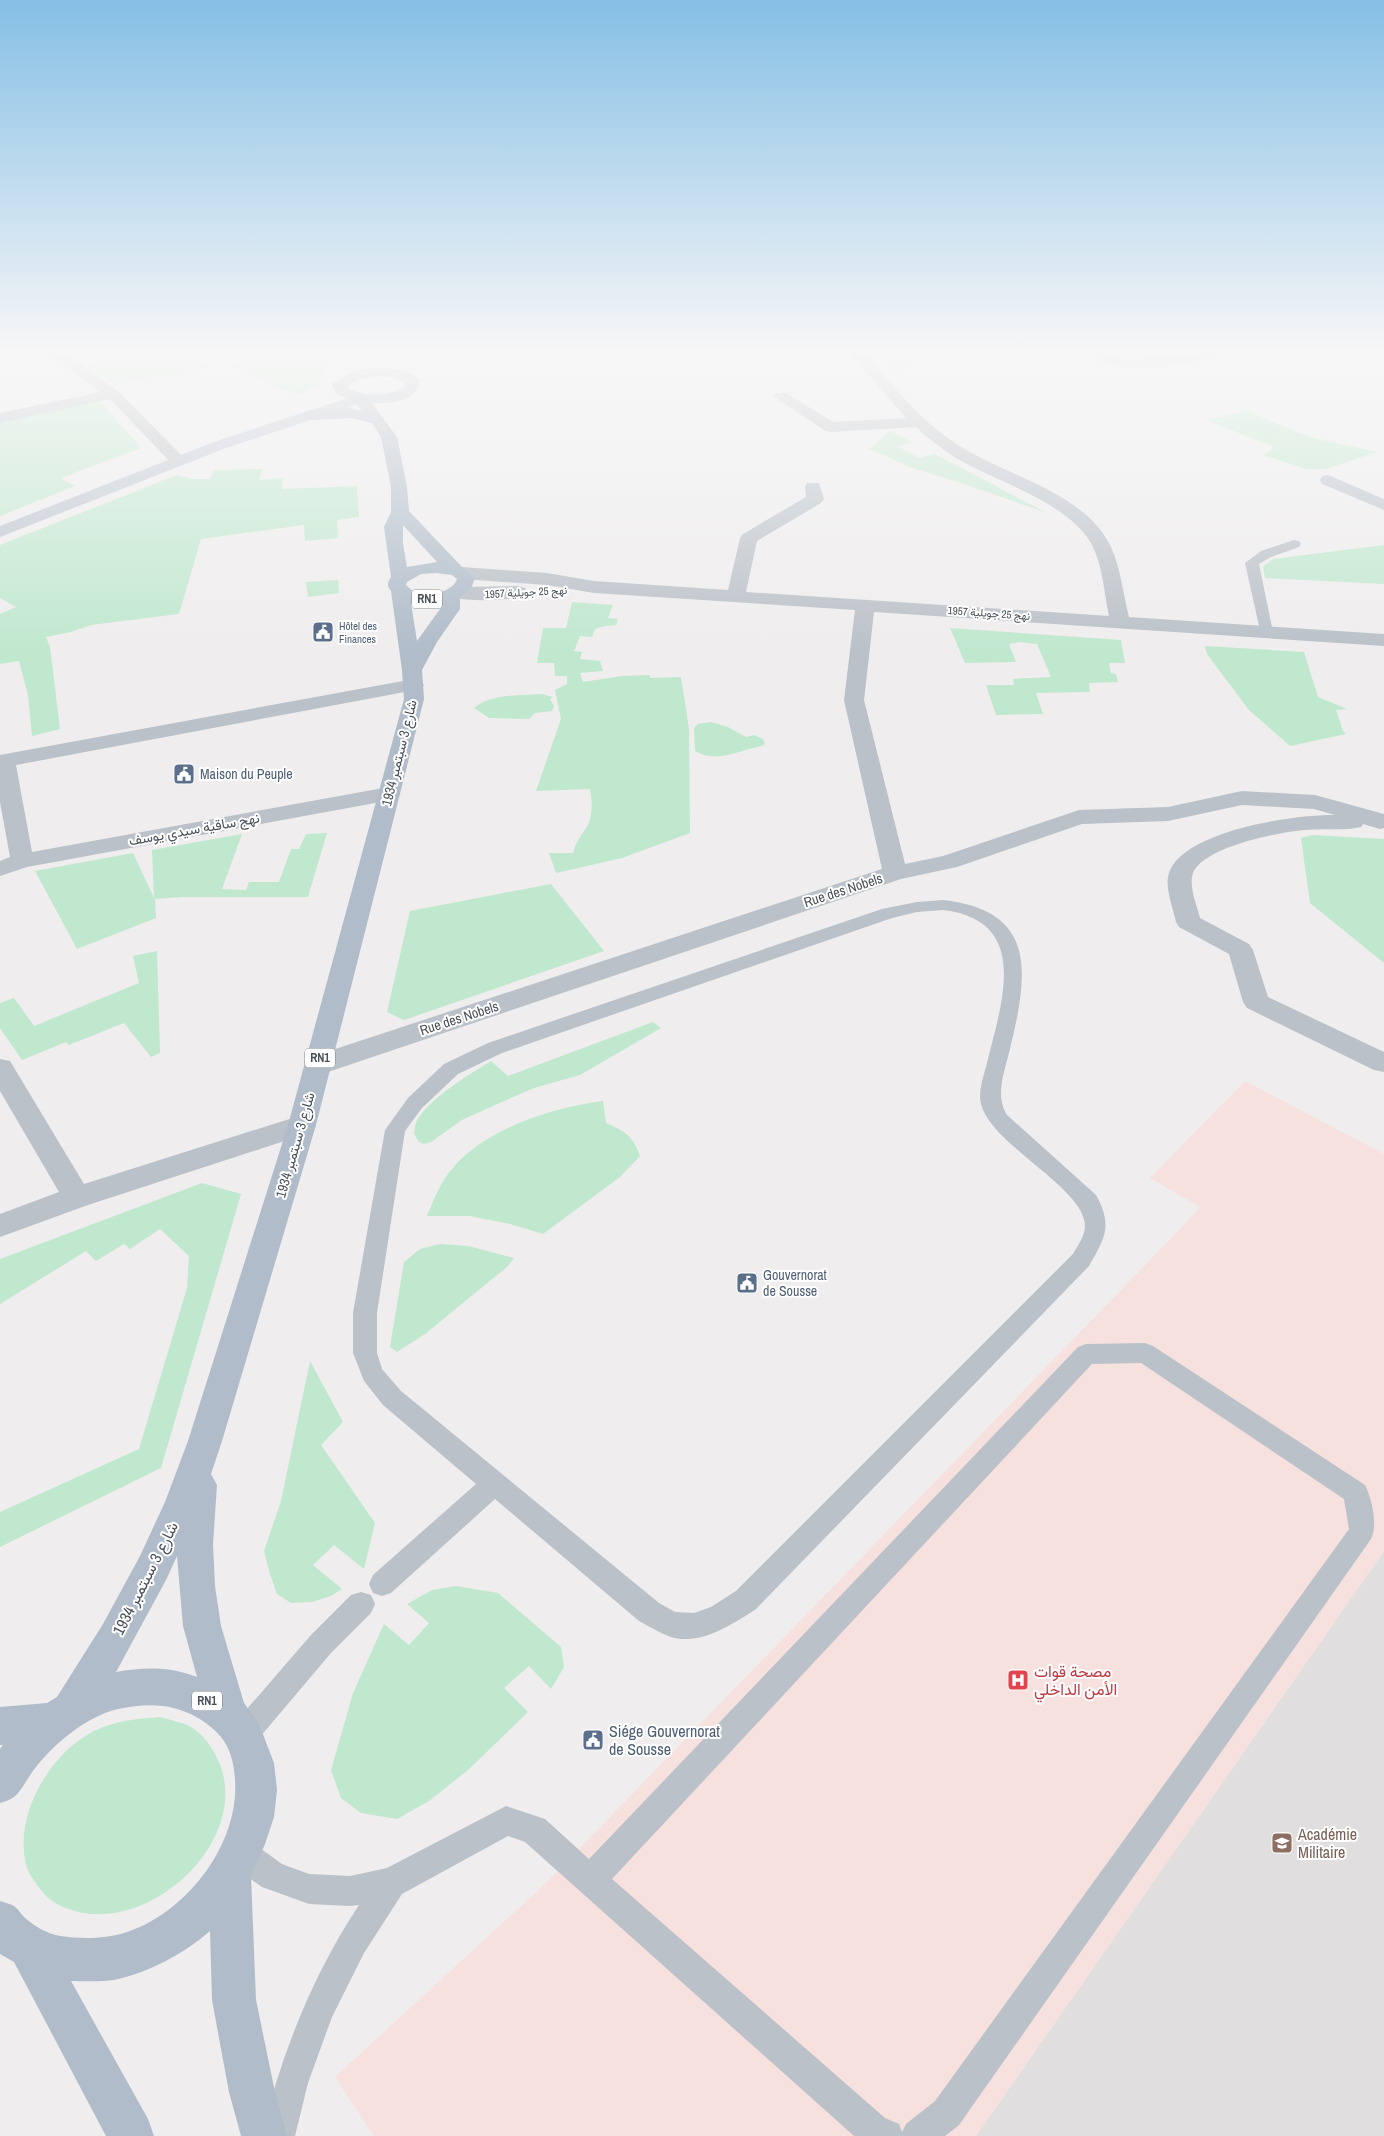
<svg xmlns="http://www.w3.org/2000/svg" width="1384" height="2136" viewBox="0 0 1384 2136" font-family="'Archivo Narrow',Vazirmatn,sans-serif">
	<rect width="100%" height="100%" fill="#efeded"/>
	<polygon fill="#e0dede" points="1384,1551 1384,2136 976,2136"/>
	<polygon fill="#f7e1df" points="1245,1081 1384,1154 1384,1551 976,2136 374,2136 335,2077 543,1886 1184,1225 1200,1207 1150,1178"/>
	<g fill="#c0e8cf">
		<polygon points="68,352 334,352 319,385 297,395 223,362 180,375 115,384"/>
		<polygon points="875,352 931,352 921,354 928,364 893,371"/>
		<path d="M1110,352H1189C1169,355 1126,366 1110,352Z"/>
		<polygon points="99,400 141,448 61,478 75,486 0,516 0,422"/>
		<polygon points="1247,411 1309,437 1377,452 1326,469 1306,469 1263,455 1274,447 1206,420"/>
		<polygon points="890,431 913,442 897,446 919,458 935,454 1047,513 964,484 910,467 869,449"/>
		<polygon points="262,469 259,480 283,478 282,489 357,486 359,517 337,520 338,538 305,541 304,525 201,539 179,614 91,625 71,632 46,637 50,647 60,729 32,736 28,695 19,661 0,664 0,614 16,607 0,598 0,545 177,475 192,479 210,479 214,470"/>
		<polygon points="1384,545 1384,584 1265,578 1263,567 1273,559"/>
		<polygon points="338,580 339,593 308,597 306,582"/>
		<path d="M572,602L613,605L608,618L618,619L616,625L605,626L595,629L592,637L580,636L574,651L582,652L580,659L600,661L603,671L580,673L583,682L622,676L650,675V678L681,677L689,729L690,833L622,858L556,873L549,853H573C576,841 582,835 588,825C593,814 592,800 590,789L536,791L561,719L555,690L567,684V676H555L554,663H537L543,628H566Z"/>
		<polygon points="950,628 1121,640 1125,663 1109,663 1111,673 1116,674 1118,682 1089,683 1090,692 1036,693 1043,714 996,715 986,685 1014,685 1013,679 1051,677 1037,644 1019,642 1009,644 1016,662 965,663"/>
		<polygon points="1205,646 1304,652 1318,697 1347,709 1336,710 1343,731 1346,734 1290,746 1249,710 1207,654"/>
		<path d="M542,694L553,697L550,699L554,706L552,711L535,713L529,719L489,718L474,708C491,693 520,696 542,694Z"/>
		<path d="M711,722L728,727L746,737L754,735L763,739L765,744L762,746C739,750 717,764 695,751L694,728L698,724Z"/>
		<polygon points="327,833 308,897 182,897 155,899 156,918 77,949 35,871 133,853 154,898 152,850 242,834 222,889 246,890 249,882 279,882 291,849 299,849 306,834"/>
		<polygon points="1313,835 1384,839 1384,963 1310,903 1301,838"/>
		<polygon points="551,884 604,951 404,1020 387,1012 410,911"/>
		<polygon points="157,951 160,1053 151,1057 124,1023 69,1045 66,1042 22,1060 0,1028 0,1003 14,998 34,1026 139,983 133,956"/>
		<path d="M653,1022L661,1028L580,1075L534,1088L495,1105L462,1120L431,1142L424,1144L419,1142L414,1134C415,1130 415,1125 416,1122C428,1099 470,1074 491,1061L508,1076Z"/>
		<path d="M603,1101L606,1123C624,1131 633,1135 640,1156L620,1177L543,1234L510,1224L470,1216H427C434,1199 440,1183 452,1169C484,1129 554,1107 603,1101Z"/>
		<polygon points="202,1183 241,1194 161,1468 0,1547 0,1512 139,1449 187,1288 189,1256 160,1229 130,1249 124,1244 96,1261 86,1251 0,1304 0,1259"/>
		<polygon points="440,1244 468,1246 514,1258 507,1267 425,1334 397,1352 390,1347 404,1262 420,1249"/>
		<polygon points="310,1361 343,1422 321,1445 375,1523 364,1569 334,1545 313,1565 342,1589 331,1596 312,1602 291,1603 277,1594 270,1574 264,1551 281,1501"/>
		<polygon points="456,1586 498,1593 561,1647 564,1667 551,1689 529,1666 504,1688 528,1712 468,1770 429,1801 397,1819 361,1813 341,1798 331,1770 353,1693 384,1624 409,1645 429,1623 407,1604 432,1590"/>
		<path d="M160,1717C169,1720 181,1722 189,1726C203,1733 212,1747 218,1760C253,1836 156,1930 79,1912C66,1909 49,1902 41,1890C36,1884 30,1875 27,1868C12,1817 49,1754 94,1731C117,1720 136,1719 160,1717Z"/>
	</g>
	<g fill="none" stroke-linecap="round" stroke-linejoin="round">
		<g fill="#bac1c8" fill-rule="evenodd">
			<polygon points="1294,540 1299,541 1301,544 1299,547 1271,557 1259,564 1273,632 1271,635 1261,635 1245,563 1261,551"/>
			<path d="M943,900C1041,911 1027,978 1009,1053C1004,1073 995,1096 1007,1115L1096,1195C1113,1226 1105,1238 1089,1266L756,1609C733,1624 700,1646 671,1637C660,1633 650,1627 639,1621L495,1499L391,1593L382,1596L373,1593L369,1584L373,1575L476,1484L383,1405L364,1381L353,1353V1313L385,1130L408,1098L444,1064L488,1043L882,909L917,902ZM943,910C1034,921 1000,1007 986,1067C983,1078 978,1092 981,1104C991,1145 1085,1188 1085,1226C1085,1236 1078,1245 1073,1254L736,1591L711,1607L694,1613L675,1612L659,1603L401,1391L382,1369L377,1353V1313L405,1131L422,1108L458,1074L502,1053L892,918L917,912Z"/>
			<path d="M1145,1343L1153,1346L1365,1485C1372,1499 1378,1525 1371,1539L959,2125L945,2136H854L525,1842L508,1836L402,1894L364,1953L332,2017L308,2083L295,2136H261C282,2053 312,1976 359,1905L350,1906L309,1904L273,1891L262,1887L231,1865L227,1854L231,1843L242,1839L253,1843L282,1864L309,1874L350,1876L387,1868L506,1806L545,1819L589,1859L1078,1347L1086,1344ZM1141,1363L1344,1499L1349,1529L935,2101L906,2124L902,2132L899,2124L885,2118L612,1879L1092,1364Z"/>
			<polygon points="361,1592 371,1595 375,1604 371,1613 331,1653 254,1744 244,1748 234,1744 230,1734 234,1724 311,1635 351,1595"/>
		</g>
		<g fill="#bac1c8" fill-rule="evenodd">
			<polygon points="47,352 64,352 118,391 184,458 186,461 184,464 172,464 110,399 0,423 0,413 100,392"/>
			<path d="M849,352H864C893,386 921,421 958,445C1006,476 1085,492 1111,547C1121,569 1123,594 1129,617L1384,634V646L874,612L864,700L905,864L943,856L1079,810L1168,807L1242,791L1315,795L1384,814V828L1380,829L1363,824L1361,827C1343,831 1323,828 1304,830C1280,832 1196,848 1192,877C1190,890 1197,906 1200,918L1249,944L1253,950L1268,997L1384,1052V1072L1374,1070L1247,1008L1243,1002L1229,954L1179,927L1176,922C1173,908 1166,891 1168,877C1176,831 1297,814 1335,815L1314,809L1242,805L1168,821L1082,824L957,867L901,879L328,1072L318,1074L308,1072L304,1065L308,1058L882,869L844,700L855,610L594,593L547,585L462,579L455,577L453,573L455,569L462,567L547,573L594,581L728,590L740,538L743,534L806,497L805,487L807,483H819L824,499L821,503L757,541L746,592L1109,616C1104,593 1103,566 1092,545C1071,505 1004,484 965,463C947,453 931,441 916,427L830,432L824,430L773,396L776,393H786L833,422L906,418Z"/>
			<path d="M1089,352H1107L1121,358L1136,359L1188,352H1221L1219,355C1189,363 1112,380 1089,352Z"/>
			<polygon points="1328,475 1384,499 1384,510 1322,484 1320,480 1322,476"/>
			<path d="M518,586L525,588L527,592L525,596C503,601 472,602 450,597L448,593L450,589L457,587Z"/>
			<polygon points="414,679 421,681 424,685 421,689 16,765 32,852 389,787 397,789 400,794 397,799 27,867 0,876 0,861 10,857 0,802 0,755"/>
			<polygon points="0,1059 10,1061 84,1184 302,1115 312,1118 316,1125 312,1132 88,1205 0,1237 0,1214 59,1192 0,1091"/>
		</g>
		<polygon fill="#bdc5cf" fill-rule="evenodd" points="360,394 365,396 368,399 365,402 226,448 0,537 0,526 214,442"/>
		<path fill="#b0bcc9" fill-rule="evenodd" d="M375,368C389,368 410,368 420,380C417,403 390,403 372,403L397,437L407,487L409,511L462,567L475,578L471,589L460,597V609L437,642L422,670L424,699L316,1125L222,1441L211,1474L217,1485L213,1544L215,1586L221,1626L244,1703L259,1724L274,1763L277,1790L274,1817L265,1844L251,1876L256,2000L275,2092L287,2136H241L229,2092L212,2000L210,1931C185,1953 148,1973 114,1980C100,1982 85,1981 71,1981L148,2119L154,2136H106L14,1962L0,1954V1901C4,1902 10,1904 14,1906C18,1909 21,1914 24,1917C35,1927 46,1933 60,1936C80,1939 105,1939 124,1933C186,1914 240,1844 235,1779C233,1749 223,1733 198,1718C173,1703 146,1703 118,1709C87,1716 55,1743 36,1767C29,1775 21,1792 14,1797C10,1800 4,1802 0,1803V1749L3,1745H0V1707L47,1703L57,1697L103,1624L140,1556L165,1502L188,1441L288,1125L404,699L402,670L391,591C387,586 387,583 391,577L384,527L391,512V487L381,437L372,423L350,418L310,420L304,418L302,415L304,412L310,410L350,408L362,411L353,400L336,394L332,384L351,372ZM375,376L392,377L404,382V386C391,398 363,396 348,389V386L360,379ZM403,525L437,562L407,567L403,544ZM436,573L452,575L457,579C453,592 428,597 416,593C413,591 409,588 406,585L407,582L421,574ZM411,603L424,606L441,604L440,609L417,641ZM177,1556L183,1626L197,1677C170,1666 144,1667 116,1672L166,1580Z"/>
	</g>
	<linearGradient id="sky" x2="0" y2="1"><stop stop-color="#85bfe5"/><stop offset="0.54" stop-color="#f8f7f7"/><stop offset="1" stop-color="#f8f7f7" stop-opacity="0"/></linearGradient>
	<rect width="1384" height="651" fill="url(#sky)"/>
	<defs>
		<g id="civic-square" transform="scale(1.125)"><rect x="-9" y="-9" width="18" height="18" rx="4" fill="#5c6f8a" stroke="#fff"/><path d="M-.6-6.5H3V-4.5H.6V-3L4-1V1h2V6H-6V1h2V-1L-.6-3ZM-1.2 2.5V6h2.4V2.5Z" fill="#fff"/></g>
		<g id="hospital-square" transform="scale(1.125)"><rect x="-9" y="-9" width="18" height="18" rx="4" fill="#e0444e" stroke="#fff"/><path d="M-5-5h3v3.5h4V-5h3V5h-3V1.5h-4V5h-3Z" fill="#fff"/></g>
		<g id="university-square" transform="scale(1.125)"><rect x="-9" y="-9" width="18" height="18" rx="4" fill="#8d6e63" stroke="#fff"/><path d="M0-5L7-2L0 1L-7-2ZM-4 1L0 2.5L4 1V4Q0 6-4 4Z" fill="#fff"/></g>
	</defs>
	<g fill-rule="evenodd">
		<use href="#civic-square" x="323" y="632"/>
		<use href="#civic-square" x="184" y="774"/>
		<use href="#civic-square" x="747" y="1283"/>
		<use href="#hospital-square" x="1018" y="1680"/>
		<use href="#civic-square" x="593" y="1740"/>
		<use href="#university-square" x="1282" y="1843"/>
	</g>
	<g text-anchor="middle" stroke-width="4" stroke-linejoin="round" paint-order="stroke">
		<g font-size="11" fill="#485058" stroke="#fff">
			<text transform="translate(526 592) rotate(-3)" y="4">نهج 25 جويلية 1957</text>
			<text transform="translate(989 613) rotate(4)" y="4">نهج 25 جويلية 1957</text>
		</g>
		<g font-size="11" fill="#4e5e75" stroke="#fff" text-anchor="start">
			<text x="339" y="630">Hôtel des<tspan x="339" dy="13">Finances</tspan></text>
		</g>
		<g fill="#fff" stroke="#7f848a" stroke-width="1">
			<rect x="412" y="589.5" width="30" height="19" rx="4"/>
			<rect x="305" y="1048.5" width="30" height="19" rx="4"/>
			<rect x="192" y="1691.5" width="30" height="19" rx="4"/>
		</g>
		<g font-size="12" font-weight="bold" fill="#485058">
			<text x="427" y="603">RN1</text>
			<text x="320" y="1062">RN1</text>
			<text x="207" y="1705">RN1</text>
		</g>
		<g font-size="14" fill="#485058" stroke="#fff">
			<text transform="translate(399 753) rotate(-76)" y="5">شارع 3 سبتمبر 1934</text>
			<text transform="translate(194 829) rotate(-10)" y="5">نهج ساقية سيدي يوسف</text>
			<text transform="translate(843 890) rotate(-18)" y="5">Rue des Nobels</text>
			<text transform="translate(459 1018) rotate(-18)" y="5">Rue des Nobels</text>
			<text transform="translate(295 1145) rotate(-74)" y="5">شارع 3 سبتمبر 1934</text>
		</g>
		<g font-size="14" fill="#4e5e75" stroke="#fff" text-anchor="start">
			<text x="200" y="779">Maison du Peuple</text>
			<text x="763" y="1280">Gouvernorat<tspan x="763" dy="16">de Sousse</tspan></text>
		</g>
		<g font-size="16" fill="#485058" stroke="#fff">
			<text transform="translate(145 1578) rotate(-63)" y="6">شارع 3 سبتمبر 1934</text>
		</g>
		<g font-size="16" fill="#be3a42" stroke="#fff" text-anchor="start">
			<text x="1034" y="1677">مصحة قوات<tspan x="1034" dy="18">الأمن الداخلي</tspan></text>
		</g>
		<g font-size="16" fill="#4e5e75" stroke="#fff" text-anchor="start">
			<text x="609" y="1737">Siége Gouvernorat<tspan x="609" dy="18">de Sousse</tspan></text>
		</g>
		<g font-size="16" fill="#785e54" stroke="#fff" text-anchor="start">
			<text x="1298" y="1840">Académie<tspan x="1298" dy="18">Militaire</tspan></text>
		</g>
	</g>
</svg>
